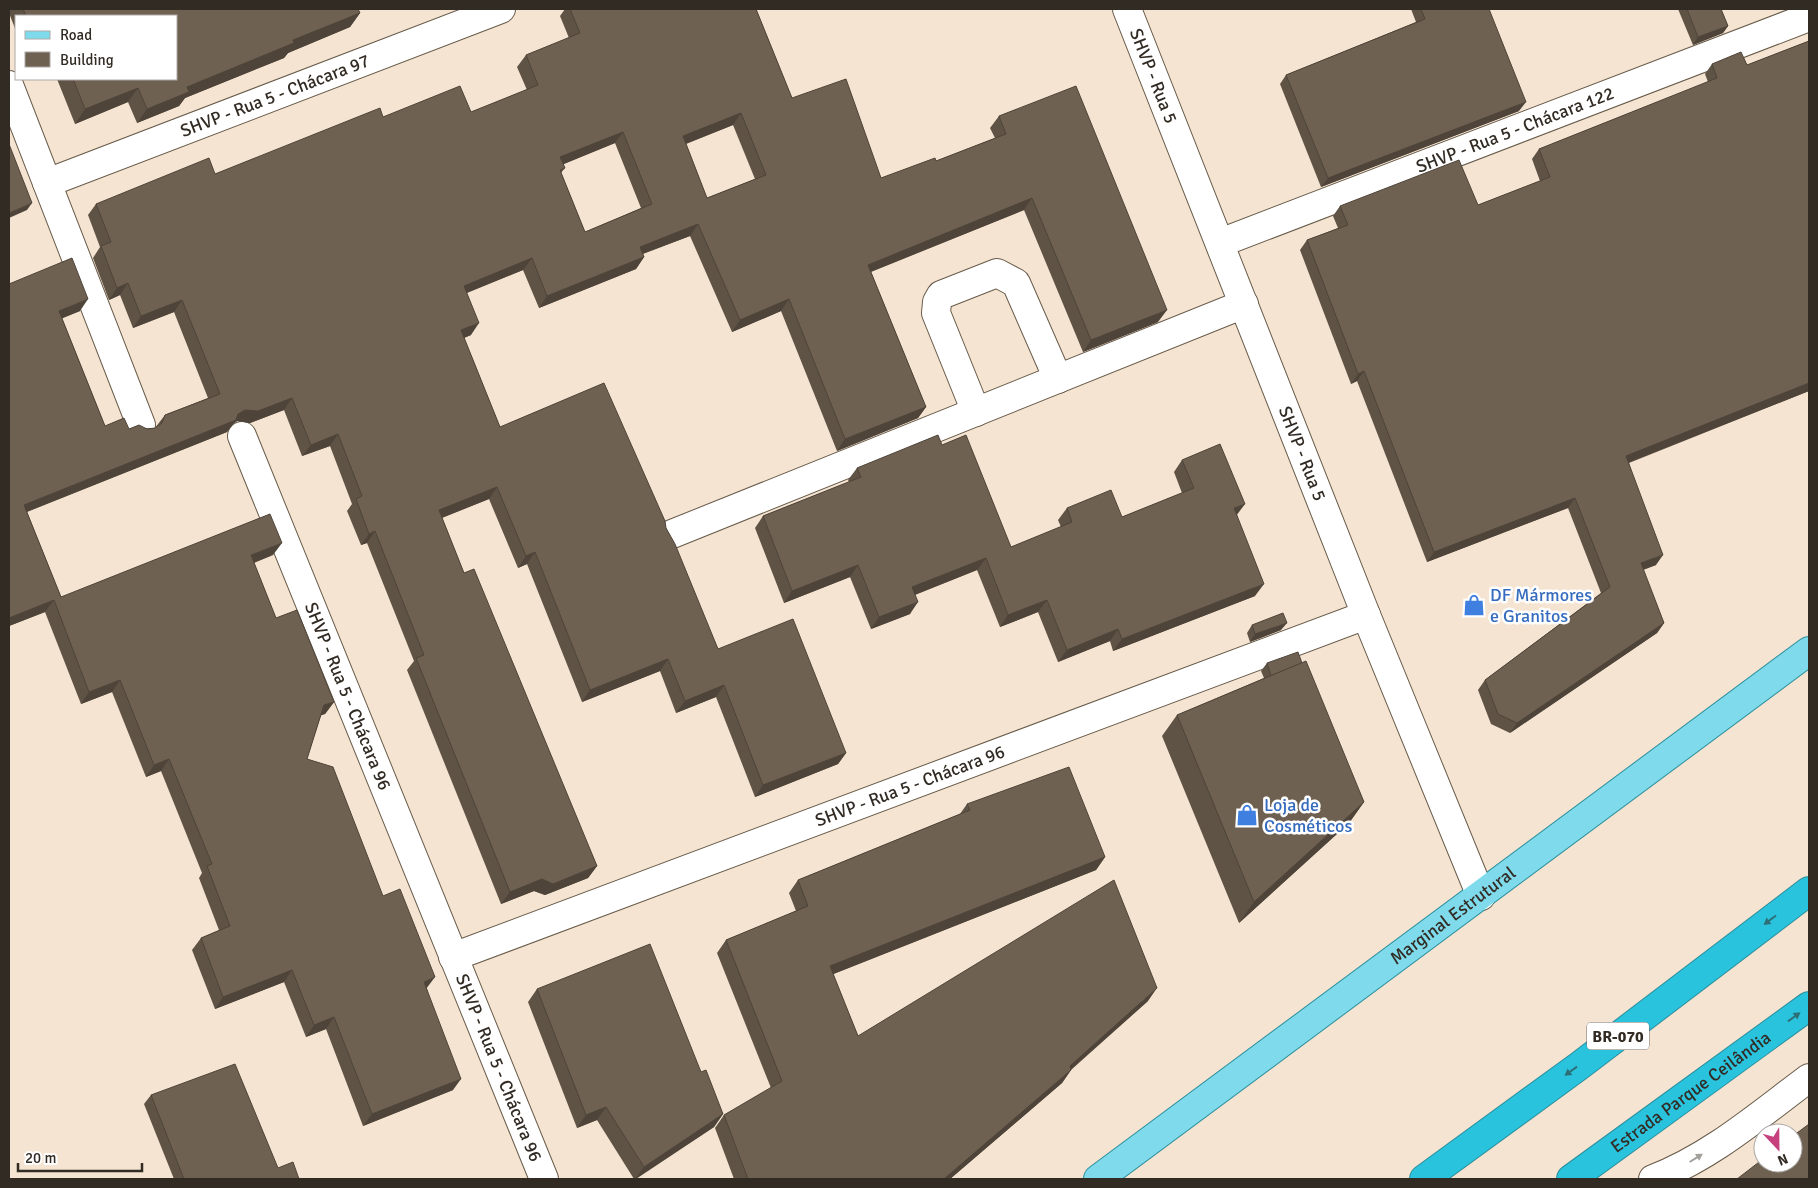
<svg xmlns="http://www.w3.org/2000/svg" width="1818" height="1188" viewBox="0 0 1818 1188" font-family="Signika,sans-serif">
	<rect width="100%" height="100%" fill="#f4e4d1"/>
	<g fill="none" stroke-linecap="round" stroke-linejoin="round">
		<g stroke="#685b4a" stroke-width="30">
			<g id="minor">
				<path id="s1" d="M1127,9L1366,615L1481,896"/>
				<polyline points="9,85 141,425"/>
				<path id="s2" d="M47,183L501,9"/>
				<path id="s3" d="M1220,243L1809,17"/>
				<polyline points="976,412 936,313 937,302 941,295 997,273 1016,283 1058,379"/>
				<path id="s4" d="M242,436L544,1179"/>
				<polyline points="672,534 1244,304"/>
				<path id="s5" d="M453,957L1366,615"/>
				<path d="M1653,1179C1711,1157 1759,1115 1809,1078"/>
			</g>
		</g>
		<g stroke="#2c8e9c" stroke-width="30">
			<g id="major">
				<path id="s6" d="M1098,1179L1809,651"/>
			</g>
		</g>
		<g stroke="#2c8e9c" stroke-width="30">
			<g id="highway">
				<polyline points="1424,1179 1579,1066 1809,891"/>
				<path id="s7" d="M1571,1179L1809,1006"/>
			</g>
		</g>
		<use href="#minor" stroke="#fff" stroke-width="28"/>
		<use href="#major" stroke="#7fdbeb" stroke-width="28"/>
		<use href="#highway" stroke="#29c3dd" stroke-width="28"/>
	</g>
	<g fill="#5f5346" fill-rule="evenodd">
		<polygon points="9,9 358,9 360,13 350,27 288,53 284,58 185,98 179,106 137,123 128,102 75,124 57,79 176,79 176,16 16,16 16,31 9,13"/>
		<path d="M565,9H756L792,98L881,178L936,161L995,138L990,128L999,116L1158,322L1083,352L1024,210L871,272L926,407L918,418L837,451L781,311L732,332L690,236L643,254L644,257L636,269L539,308L523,270L467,293L471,335L464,338L500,427L666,528L718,649L846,753L838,764L755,797L716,697L676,713L660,671L582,702L527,564L518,568L489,499L442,518L464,573L597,866L588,878L545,895L534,891L501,904L407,670L414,661L367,543L361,545L347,511L352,504L330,446L302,456L284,410L250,423L237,421L233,424L227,432L27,512L61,597L273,555L254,563L276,618L334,702L325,714L321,715L307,759L383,896L427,989L453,1090L363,1126L326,1029L306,1037L284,982L215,1009L192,950L201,938L219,930L199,878L202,873L161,771L146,777L112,692L81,704L45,612L9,626V284L80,311L62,318L105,426L129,429L155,428L165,415L208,398L174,312L133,328L120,295L109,300L93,258L100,247L88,215L96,204L215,174L383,117L471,112L527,90L517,67L526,55L569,38L560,16ZM733,125L755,179L707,198L686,144ZM615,143L641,208L585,232L561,173L565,168L563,164Z"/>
		<polygon points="1411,9 1489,9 1519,111 1321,187 1280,84 1286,75 1416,22"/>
		<polygon points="1678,9 1721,9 1728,26 1723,33 1693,45"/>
		<polygon points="1809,41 1809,391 1629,463 1656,565 1643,570 1664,623 1657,633 1510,733 1491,724 1478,690 1485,680 1601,593 1568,508 1427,562 1357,381 1351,384 1300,250 1307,240 1338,228 1333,216 1340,206 1478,205 1540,181 1532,159 1539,149 1708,82 1705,74 1712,64 1747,65"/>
		<polygon points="942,445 1011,547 1061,527 1058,520 1067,508 1122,517 1182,493 1174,472 1182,460 1237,515 1255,596 1113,651 1110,641 1058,662 1038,612 1000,627 977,570 915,595 910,614 871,629 850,577 784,603 755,528 763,516 849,482 848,480 857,468"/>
		<polygon points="1252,625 1281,630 1250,642 1247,633"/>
		<polygon points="1267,663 1302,663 1364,802 1349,823 1239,923 1162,736 1177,715 1264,678 1261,671"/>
		<polygon points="967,804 1105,857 1096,870 833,974 858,1036 1148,1001 1071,1070 1062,1083 950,1179 734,1179 715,1128 724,1115 771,1088 717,953 726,940 796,911 789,893 798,880 960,814"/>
		<polygon points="537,989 701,1072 723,1114 714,1127 636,1179 634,1179 597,1120 577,1128 528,1002"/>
		<polygon points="151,1095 278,1168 299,1179 174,1179 144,1104"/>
	</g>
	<g fill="#4e4439">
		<polygon points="360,13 350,27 288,53 284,58 185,98 179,106 137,123 147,109 187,87 293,40"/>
		<polygon points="1728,26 1723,33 1693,45 1698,37"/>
		<polygon points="138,88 128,102 75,124 85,109"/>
		<polygon points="1526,102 1519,111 1321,187 1328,178"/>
		<polygon points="741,113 733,125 675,148 683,136"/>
		<polygon points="623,132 615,143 552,169 560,157"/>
		<polygon points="1032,198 1024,210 860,276 868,265"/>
		<polygon points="32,203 27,210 9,218 9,213"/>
		<polygon points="698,224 690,236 631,258 640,247"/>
		<polygon points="644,257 636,269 539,308 547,296"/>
		<polygon points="532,258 523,270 456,297 464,286"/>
		<polygon points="128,283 120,295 109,300 117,288"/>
		<polygon points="88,299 80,311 51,323 59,311"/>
		<polygon points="789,299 781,311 732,332 740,320"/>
		<polygon points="182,300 174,312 133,328 141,316"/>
		<polygon points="1167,310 1158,322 1083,352 1091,340"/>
		<polygon points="479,323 471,335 453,342 461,330"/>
		<polygon points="1364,371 1357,381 1351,384 1358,374"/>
		<polygon points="1809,383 1809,391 1619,466 1626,456"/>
		<polygon points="292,398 284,410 250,423 237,421 233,424 227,432 16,516 24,505 238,414 245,410"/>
		<polygon points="926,407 918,418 837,451 845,439"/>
		<polygon points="338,434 330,446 302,456 311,445"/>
		<polygon points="497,487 489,499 431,522 439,510"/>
		<polygon points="1575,498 1568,508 1427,562 1434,552"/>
		<polygon points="1245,504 1236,516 1234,508"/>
		<polygon points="375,531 367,543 361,545 369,534"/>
		<polygon points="282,543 273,555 242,567 251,555"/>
		<polygon points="535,552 527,564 518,568 526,556"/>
		<polygon points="1663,555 1656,565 1634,573 1641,563"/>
		<polygon points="986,558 977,570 904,599 912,587"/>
		<polygon points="858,565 850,577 784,603 792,591"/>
		<polygon points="1264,584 1255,596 1113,651 1122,639"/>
		<polygon points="54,600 45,612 9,626 9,618"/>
		<polygon points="1047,600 1038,612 1000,627 1008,615"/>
		<polygon points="918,602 910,614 871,629 879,617"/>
		<polygon points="1287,623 1281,630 1250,642 1255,634"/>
		<polygon points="1664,623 1657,633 1510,733 1517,723"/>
		<polygon points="1118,629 1110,641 1058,662 1067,650"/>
		<polygon points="668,659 660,671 582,702 590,690"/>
		<polygon points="120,680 112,692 81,704 89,692"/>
		<polygon points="724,685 716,697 676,713 685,701"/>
		<polygon points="334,702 325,714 316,717 324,705"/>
		<polygon points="846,753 838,764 755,797 763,785"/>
		<polygon points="169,759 161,771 146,777 154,765"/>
		<polygon points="1364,802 1349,823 1239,923 1254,902"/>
		<polygon points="1105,857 1096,870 821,979 830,966"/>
		<polygon points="597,866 588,878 545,895 534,891 501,904 510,892 542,879"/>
		<polygon points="292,970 284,982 215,1009 223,997"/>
		<polygon points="435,977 426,989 424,982"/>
		<polygon points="1157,988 1148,1001 1061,1078 1071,1070 1062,1083 950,1179 944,1179"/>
		<polygon points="334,1017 326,1029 306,1037 314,1025"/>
		<polygon points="461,1079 453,1090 363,1126 372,1114"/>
		<polygon points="606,1107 597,1120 577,1128 586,1115"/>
		<polygon points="723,1114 714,1127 635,1179 644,1167"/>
	</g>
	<g fill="#6f6151" stroke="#4e4439" fill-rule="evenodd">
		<polygon points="23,9 358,9 360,13 293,40 294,43 187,87 189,92 147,109 138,88 85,109 73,79 176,79 176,16 26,16"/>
		<path d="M570,9H756L792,98L846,79L881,178L935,158L936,161L1006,134L999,116L1076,86L1167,310L1091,340L1032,198L868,265L926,407L845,439L789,299L740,320L698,224L640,247L644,257L547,296L532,258L464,286L479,323L461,330L500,427L604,383L665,521L666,528L675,544L718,649L793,619L846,753L763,785L724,685L685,701L668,659L590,690L535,552L526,556L497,487L439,510L464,573L474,569L597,866L553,884L542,879L510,892L416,658L424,655L375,531L369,534L356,499L362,496L338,434L311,445L292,398L258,411L245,410L238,414L236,420L24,505L61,597L270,514L282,543L251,555L276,618L297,610L334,702L324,705L307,759L333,767L383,896L400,889L435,977L424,982L461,1079L372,1114L334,1017L314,1025L292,970L223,997L201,938L230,926L207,866L212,864L169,759L154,765L120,680L89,692L54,600L9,618V284L72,258L88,299L59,311L105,426L124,418L129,429L139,425L147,429L155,428L162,423L165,415L220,394L182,300L141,316L128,283L117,288L101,246L111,242L96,204L209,158L215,174L380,108L383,117L460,86L471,112L538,85L526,55L580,33ZM741,113L766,175L707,198L683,136ZM623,132L652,204L585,232L560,170L565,168L560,157Z"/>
		<polygon points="1421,9 1489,9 1526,102 1328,178 1286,75 1425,19"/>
		<polygon points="1687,9 1721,9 1728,26 1698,37"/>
		<polygon points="1809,41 1809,383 1626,456 1663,555 1641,563 1664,623 1517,723 1498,714 1485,680 1610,587 1575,498 1434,552 1364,371 1358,374 1307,240 1348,225 1340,206 1459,160 1478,205 1550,177 1539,149 1717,78 1712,64 1741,52 1747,65"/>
		<polygon points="9,144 32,203 9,213"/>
		<polygon points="938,435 942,445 966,435 1011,547 1072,522 1067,508 1111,490 1122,517 1194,488 1182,460 1220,444 1245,504 1234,508 1264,584 1122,639 1118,629 1067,650 1047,600 1008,615 986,558 912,587 918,602 879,617 858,565 792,591 763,516 861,477 857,468"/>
		<polygon points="1283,613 1287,623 1255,634 1252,625"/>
		<polygon points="1298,652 1302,663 1271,676 1267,663"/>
		<polygon points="1306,661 1364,802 1254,902 1177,715"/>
		<polygon points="1069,767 1105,857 830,966 858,1036 1114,880 1157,988 1070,1066 1071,1070 944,1179 748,1179 724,1115 782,1081 726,940 808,906 798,880 970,810 967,804"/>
		<polygon points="650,944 701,1072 706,1070 723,1114 644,1167 606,1107 586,1115 537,989"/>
		<polygon points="235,1064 278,1168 293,1162 299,1179 184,1179 151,1095"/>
		<polygon points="1809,1124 1809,1179 1737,1179 1763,1159 1763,1163 1793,1163 1793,1136"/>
	</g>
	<defs><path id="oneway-solid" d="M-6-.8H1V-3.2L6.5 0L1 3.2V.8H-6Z" transform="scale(1.25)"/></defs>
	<g fill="#2e6f77">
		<use href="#oneway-solid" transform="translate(1770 920) rotate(143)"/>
		<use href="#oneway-solid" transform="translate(1794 1017) rotate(-36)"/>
		<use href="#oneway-solid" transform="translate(1571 1071) rotate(144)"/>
	</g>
	<use fill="#a3a09c" href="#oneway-solid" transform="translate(1696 1158) rotate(-32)"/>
	<defs>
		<g id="shop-bare" transform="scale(1.725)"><path d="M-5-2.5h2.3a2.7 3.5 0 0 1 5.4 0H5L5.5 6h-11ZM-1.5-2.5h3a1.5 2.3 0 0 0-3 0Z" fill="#3f7fe0" stroke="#fff" stroke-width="2.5" paint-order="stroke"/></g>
	</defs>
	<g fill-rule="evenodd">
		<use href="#shop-bare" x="1474" y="605"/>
		<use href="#shop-bare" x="1247" y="815"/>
	</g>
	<g text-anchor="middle" stroke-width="5" stroke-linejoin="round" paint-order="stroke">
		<rect fill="#fff" stroke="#706b66" stroke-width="1" x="1587" y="1022.5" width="62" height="27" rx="4"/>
		<g font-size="16" font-weight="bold" fill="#322b24">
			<text x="1618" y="1042">BR-070</text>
		</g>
		<g font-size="18" fill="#322b24" stroke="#fff">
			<text dy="6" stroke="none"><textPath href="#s1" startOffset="72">SHVP - Rua 5</textPath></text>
			<text dy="6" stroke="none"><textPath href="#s2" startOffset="244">SHVP - Rua 5 - Chácara 97</textPath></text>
			<text dy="6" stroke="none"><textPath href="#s3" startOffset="316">SHVP - Rua 5 - Chácara 122</textPath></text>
			<text dy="6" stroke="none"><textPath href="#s1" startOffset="478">SHVP - Rua 5</textPath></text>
			<text dy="6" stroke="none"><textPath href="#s4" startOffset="281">SHVP - Rua 5 - Chácara 96</textPath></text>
			<text dy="6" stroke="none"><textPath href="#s5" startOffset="488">SHVP - Rua 5 - Chácara 96</textPath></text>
			<text dy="6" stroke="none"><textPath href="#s6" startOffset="442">Marginal Estrutural</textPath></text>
			<text dy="6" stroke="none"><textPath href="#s4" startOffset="682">SHVP - Rua 5 - Chácara 96</textPath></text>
			<text dy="6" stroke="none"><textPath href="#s7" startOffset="148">Estrada Parque Ceilândia</textPath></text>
		</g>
		<g font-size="18" fill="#366cbe" stroke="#fff" text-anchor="start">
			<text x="1490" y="601">DF Mármores<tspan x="1490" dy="21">e Granitos</tspan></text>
			<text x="1264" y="811">Loja de<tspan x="1264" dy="21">Cosméticos</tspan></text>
		</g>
	</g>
	<rect width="1818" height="1188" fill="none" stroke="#322b24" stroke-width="20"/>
	<rect x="15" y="15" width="162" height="65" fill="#ffffff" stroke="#adaaa7"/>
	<rect x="25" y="31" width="25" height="8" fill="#7fdbeb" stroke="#adaaa7"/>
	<text x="60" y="40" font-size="15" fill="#322b24">Road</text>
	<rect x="25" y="52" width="25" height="15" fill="#6f6151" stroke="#adaaa7"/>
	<text x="60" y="65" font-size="15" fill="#322b24">Building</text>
	<g transform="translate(1778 1148) rotate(158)"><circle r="24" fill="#ffffff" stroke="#adaaa7"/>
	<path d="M0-4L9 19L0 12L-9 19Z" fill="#c7407e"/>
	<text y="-8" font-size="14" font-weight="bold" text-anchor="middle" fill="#322b24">N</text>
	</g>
	<path d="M18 1163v8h124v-8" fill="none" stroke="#322b24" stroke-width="2.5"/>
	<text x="25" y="1163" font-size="15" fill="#322b24" stroke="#ffffff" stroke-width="4" paint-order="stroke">20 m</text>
</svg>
